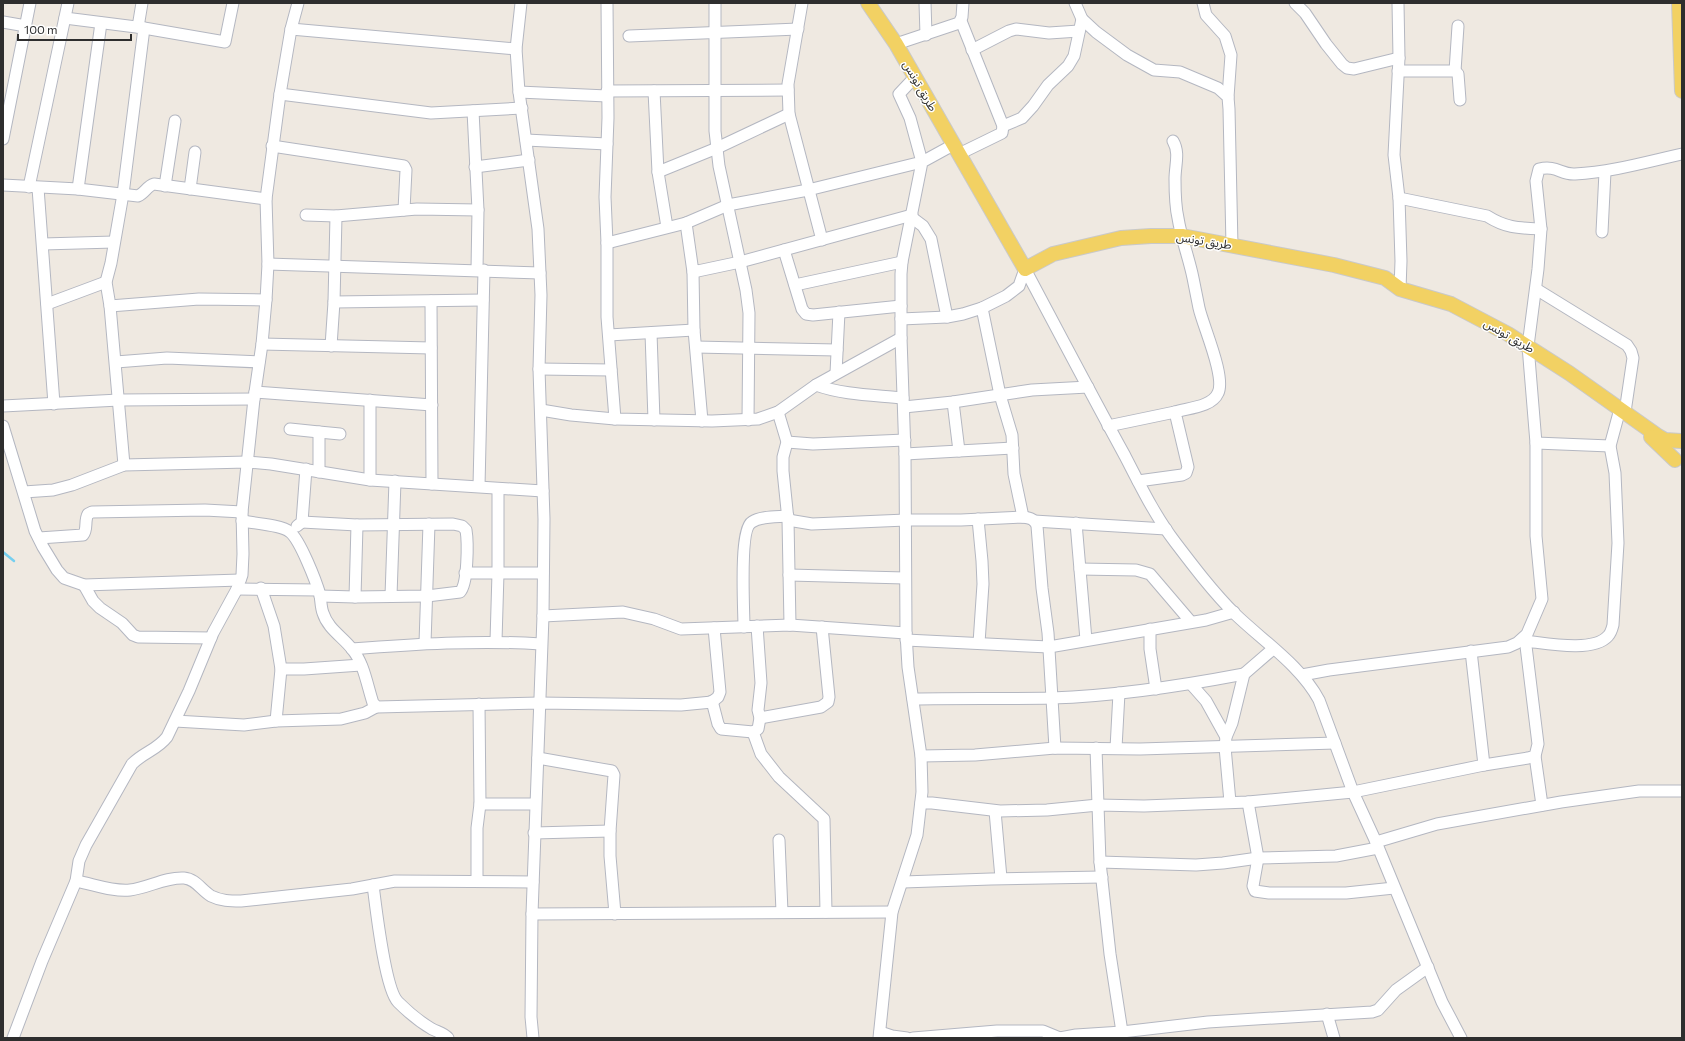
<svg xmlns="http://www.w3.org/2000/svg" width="1685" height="1041" viewBox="0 0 1685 1041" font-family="Commissioner,'Noto Sans Arabic',sans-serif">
	<rect width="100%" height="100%" fill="#efe9e1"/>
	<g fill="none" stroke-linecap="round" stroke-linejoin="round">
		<polyline stroke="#75cff0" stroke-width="2.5" points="3,552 14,561"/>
		<g stroke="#b4b7c1" stroke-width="13">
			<g id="minor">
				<polyline points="521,3 516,49 519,92 538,229 541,295 539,369 544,519 543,616 532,914 531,1017 533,1038"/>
				<polyline points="607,3 608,118 605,197 607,243 607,317 615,419"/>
				<polyline points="715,3 715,131 719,166 746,290 749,313 748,420"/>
				<polyline points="802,3 788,84 789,114 822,240"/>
				<polyline points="925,3 926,35"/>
				<polyline points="1075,3 1082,19 1096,32 1127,55 1154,70 1180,72 1218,88 1228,97 1229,109 1232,246"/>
				<polyline points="1203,3 1206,15 1225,36 1231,55 1228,97"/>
				<polyline points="1295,3 1305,13 1326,44 1342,64 1347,68 1354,69 1399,58"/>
				<polyline points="1398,3 1399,58 1394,155 1399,198 1401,261 1400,289"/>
				<polyline points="65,18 144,28 123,194 111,263 106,282 110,306 124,465"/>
				<polyline points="3,22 26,26"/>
				<polyline points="138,27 142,3"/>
				<polyline points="144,28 225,42 233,3"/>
				<polyline points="291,29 516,49"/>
				<polyline points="629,36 798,29"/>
				<polyline points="896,44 959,23 962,17 963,3"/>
				<polyline points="972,50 1009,31 1016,29 1049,33 1079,31"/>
				<polyline points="1398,71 1455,71 1458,74 1460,100"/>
				<polyline points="1455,71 1458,26"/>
				<polyline points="607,91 788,90"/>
				<polyline points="654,91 658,172 667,227"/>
				<polyline points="519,92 607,96"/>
				<polyline points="280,94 431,113 522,108"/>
				<polyline points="473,111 478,210 477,270"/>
				<polyline points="1003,126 1022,118 1033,106 1048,85 1068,66 1074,56 1082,19"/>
				<polyline points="3,139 30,3"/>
				<polyline points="526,140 607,144"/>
				<polyline points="272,146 404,166 406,170 404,210"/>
				<polyline points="959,154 1002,133 1003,126 961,21"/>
				<polyline points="475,167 529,160"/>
				<polyline points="658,172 717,148 789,114"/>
				<path d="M3,185L78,189L138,196C145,193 147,186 154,184L266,199"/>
				<polyline points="165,186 175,121"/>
				<polyline points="29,187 68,3"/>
				<polyline points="38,188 54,404"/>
				<polyline points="78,189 101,23"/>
				<polyline points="190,189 195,152"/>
				<path d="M1399,198L1487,216C1506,228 1518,228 1541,229"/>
				<polyline points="306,215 336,216 417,209 478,210"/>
				<polyline points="911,217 923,226 931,239 947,317"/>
				<polyline points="686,223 693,272 740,262 912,215"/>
				<polyline points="1602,232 1605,172"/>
				<polyline points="607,243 686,223 728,205 808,190 922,162 910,118 899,94 915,77"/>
				<polyline points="43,244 114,242"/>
				<polyline points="784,250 802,309 806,314 813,315 901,306"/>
				<polyline points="268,264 540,273"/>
				<path d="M1025,269C1058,331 1091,394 1125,456C1140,485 1155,516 1175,542C1194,567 1213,592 1235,614C1263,641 1301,666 1319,700L1353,792L1376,842L1442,1002L1461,1038"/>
				<polyline points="693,272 694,330 702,421"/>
				<polyline points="795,285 902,262"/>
				<polyline points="1536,289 1627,345 1631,351 1633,358 1625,412"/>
				<polyline points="431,301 432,484"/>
				<polyline points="334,302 483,300"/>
				<polyline points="47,304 106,282"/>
				<polyline points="110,306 199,299 266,300"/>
				<polyline points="982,308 1000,395 1012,435 1014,474 1023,517"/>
				<polyline points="901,319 947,317 963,314 982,308 1006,296 1019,286 1025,269"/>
				<polyline points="651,333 654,420"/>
				<polyline points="609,335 694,330"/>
				<polyline points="262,344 431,348"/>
				<polyline points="331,346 334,302 336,216"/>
				<polyline points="696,347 837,350"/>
				<polyline points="116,362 167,358 259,362"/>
				<polyline points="539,369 611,370"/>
				<polyline points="836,373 839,312"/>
				<path d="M816,385C843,395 875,395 903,398"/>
				<polyline points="255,392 432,405"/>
				<polyline points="370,400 370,480"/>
				<polyline points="3,406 119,400 254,399"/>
				<polyline points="904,407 953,402 1032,390 1088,387"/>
				<polyline points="541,410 571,415 615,419 712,421 758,419 778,412 816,385 901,338"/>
				<polyline points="778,412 787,442 783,457 783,471 788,520 790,625"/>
				<polyline points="3,426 35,531 43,547 57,570 64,578 84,585 240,580"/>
				<polyline points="1108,426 1175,412"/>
				<polyline points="290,429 319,432 319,472"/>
				<polyline points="319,432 340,434"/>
				<polyline points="787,442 813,444 905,440"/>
				<polyline points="1536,443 1610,446"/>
				<polyline points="959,451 1013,448"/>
				<polyline points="905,454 959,451 953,402"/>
				<path d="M1138,481L1182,475L1186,473L1188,467L1175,412C1188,408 1212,407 1218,393C1226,377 1203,326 1199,308C1197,298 1195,288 1193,278C1189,258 1181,238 1178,218C1175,205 1175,192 1175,179C1175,165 1180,153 1173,141"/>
				<polyline points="479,486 484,270"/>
				<polyline points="24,492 53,490 72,485 124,465 247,462 271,464 370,480 543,491"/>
				<polyline points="978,519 982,561 983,584 979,643"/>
				<path d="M788,520L812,524L906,520H961L1023,517C1030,518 1035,519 1037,526L1042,588L1048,633L1055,748"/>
				<path d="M242,521C253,523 282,525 290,532C300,540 316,581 320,595C321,601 321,608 323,613C328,629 343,637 352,649C364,663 367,685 373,703L377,707L539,703L681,705L712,702L718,697L720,692L714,628"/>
				<polyline points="1034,521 1166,529"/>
				<path d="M302,522L357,525L453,524L462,526L466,530C468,542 468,584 460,592L427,596L355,597L320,596"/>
				<polyline points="1076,523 1086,640"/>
				<polyline points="297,526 302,522 306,469"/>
				<path d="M39,538L83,535C88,529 84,521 88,514L92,512L205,510L242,512"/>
				<polyline points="1080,569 1136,570 1150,574 1191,622"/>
				<polyline points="465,573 543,573"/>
				<polyline points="789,575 905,578"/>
				<polyline points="84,585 93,601 100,608 122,623 133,635 138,637 211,638"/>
				<polyline points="261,588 274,626 281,669 276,721"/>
				<polyline points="237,589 318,590"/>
				<polyline points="391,596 395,481"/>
				<polyline points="355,597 357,525"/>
				<polyline points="543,616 623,612 654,619 681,629 790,625 906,633"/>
				<path d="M744,627C744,610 739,529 752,522C761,516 777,517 788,516"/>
				<polyline points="1150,629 1150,649 1156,689"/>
				<polyline points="906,640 1049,647 1206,620 1234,612"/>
				<polyline points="496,641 498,573 498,489"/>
				<path d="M1525,641C1545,643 1593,653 1608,636C1611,633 1612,629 1613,625L1618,543L1615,473L1610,446L1620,409"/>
				<polyline points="425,643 429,524"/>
				<path d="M352,649C415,644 478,640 541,644"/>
				<polyline points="281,669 304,669 361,665"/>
				<path d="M1302,675L1329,670L1508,647L1517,643L1527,634L1542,599L1536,536V443L1528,346L1538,269L1541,229L1536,181L1539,169C1557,165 1561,175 1575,174C1612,172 1646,162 1682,154"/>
				<polyline points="1191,684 1206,701 1226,737"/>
				<path d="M913,699C959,698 1005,699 1052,698C1116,696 1181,686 1244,674"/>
				<polyline points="712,701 718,724 721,729 753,732 758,729 760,718 758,710 761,683 757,626"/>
				<polyline points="760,718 821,707 828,702 829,697 822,627"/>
				<polyline points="175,721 244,725 276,721 341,719 365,713 376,707"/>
				<polyline points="753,732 761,754 779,777 824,819 826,912"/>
				<polyline points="1096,748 1100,862 1110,954 1122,1032"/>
				<polyline points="1116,748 1119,693"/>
				<polyline points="921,756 975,755 1055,748 1140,749 1335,743"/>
				<polyline points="1535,756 1542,805"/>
				<polyline points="538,758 612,771 614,775 610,831 610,856 615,914"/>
				<polyline points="1484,765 1528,758 1535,756 1538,744 1525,638"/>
				<polyline points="1230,802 1225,747 1226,737 1232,723 1244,674 1273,649"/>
				<polyline points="1248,802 1258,858 1253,886 1255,891 1269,893 1346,893 1394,888"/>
				<polyline points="921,803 932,803 1000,811 1047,810 1098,805 1144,806 1248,802 1353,792 1484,765 1471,651"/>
				<polyline points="480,804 535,804"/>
				<polyline points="995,811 1001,878"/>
				<polyline points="534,833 610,831"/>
				<polyline points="779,840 782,912"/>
				<polyline points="1376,842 1437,824 1561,802 1639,791 1682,791"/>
				<polyline points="1100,862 1196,865 1223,863 1258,858 1336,856 1378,848"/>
				<path d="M76,881C93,884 113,892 130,890C148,888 165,877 184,878C196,879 201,890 211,896C221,901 230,901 241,901L352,889L395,881L533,882"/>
				<polyline points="477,881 477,828 480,804 479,704"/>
				<polyline points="903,882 991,879 1102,877"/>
				<path d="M373,885C376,908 385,989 398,1002C408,1012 420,1022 432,1029C438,1032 444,1033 448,1038"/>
				<polyline points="532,914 892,912"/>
				<polyline points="1327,1014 1334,1038"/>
				<polyline points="880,1032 892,1036 907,1038"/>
				<path d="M13,1038L42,961L76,881L79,861L86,845L132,764C144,752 157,750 167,737L189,691L213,633L237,589L242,575L243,554L242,512L254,399L262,344L266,300L268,264L266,199L280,94L291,29L298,3"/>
				<polyline points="879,1038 891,922 892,912 917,835 922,792 921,756 908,667 906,633 905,454 901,338 901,274 902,262 922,162 953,145"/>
				<polyline points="913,1038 997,1031 1043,1031 1060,1038"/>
				<polyline points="1060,1038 1076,1035 1122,1032 1208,1022 1372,1012 1378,1010 1396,990 1428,967"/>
			</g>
		</g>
		<g stroke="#c9c9c9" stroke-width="16">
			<g id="major">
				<polyline points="868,3 896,44 1025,269 1053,254 1121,238 1151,236 1182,236 1334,265 1385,278 1400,289 1451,304 1508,334 1569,373 1658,436 1665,440 1681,441"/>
				<polyline points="1679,3 1682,91"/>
				<polyline points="1651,437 1675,460"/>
			</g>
		</g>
		<use href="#minor" stroke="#fff" stroke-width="11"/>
		<use href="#major" stroke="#f2d163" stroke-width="14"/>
	</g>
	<g text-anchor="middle" stroke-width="3" stroke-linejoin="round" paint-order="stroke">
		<g font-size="12" fill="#2e2e2e" stroke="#fff">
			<text transform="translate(920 86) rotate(60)" y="4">طريق تونس</text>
			<text transform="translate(1204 241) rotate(9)" y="4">طريق تونس</text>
			<text transform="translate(1509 336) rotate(30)" y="4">طريق تونس</text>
		</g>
	</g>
	<rect width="1685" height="1041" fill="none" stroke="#2e2e2e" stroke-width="8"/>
	<path d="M18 34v6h113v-6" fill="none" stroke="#2e2e2e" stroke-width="2"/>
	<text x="24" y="34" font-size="12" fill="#2e2e2e" stroke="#ffffff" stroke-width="3" paint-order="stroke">100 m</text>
</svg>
